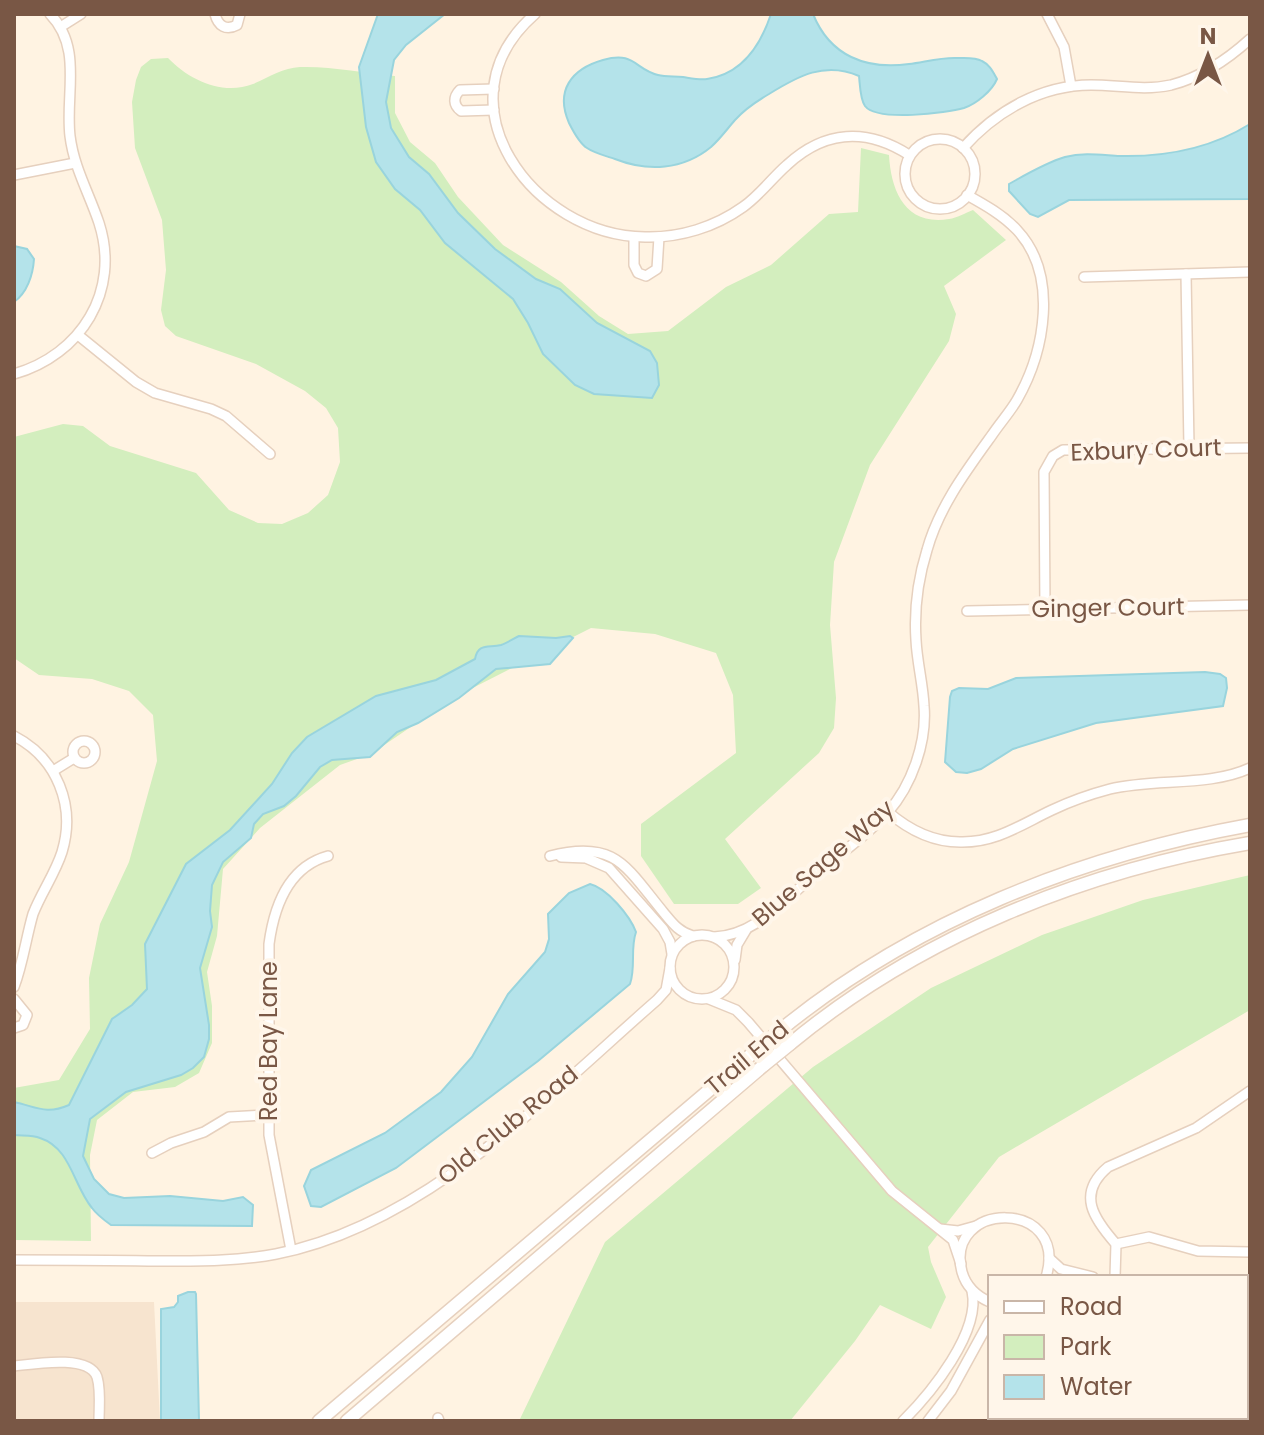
<svg xmlns="http://www.w3.org/2000/svg" width="1264" height="1435" viewBox="0 0 1264 1435" font-family="Poppins,sans-serif">
	<rect width="100%" height="100%" fill="#fff3e2"/>
	<polygon fill="#f7e4cf" points="14,1302 154,1302 160,1421 14,1421"/>
	<g fill="#d3eebe">
		<path d="M168,58C189,80 223,96 253,84C269,77 283,68 300,67C331,66 364,73 395,76V113L410,142L435,163L458,197L503,245L561,282L599,316L628,334L668,331L726,287L771,265L829,214L858,212L861,148L889,155C891,191 905,226 949,219C957,218 965,213 973,210L1006,240L944,286L956,314L949,341L870,465L834,562L830,625L836,698L834,728L819,753L725,839L761,888L738,904H674L641,856V824L736,753L733,695L716,653L655,634L591,628L455,697L371,754L340,765L260,828L223,869L217,936L207,972L212,1006V1043L199,1073L175,1087L133,1092L97,1120L90,1155L91,1241L14,1240V1088L59,1080L90,1029L89,978L100,924L129,862L157,761L153,715L129,691L92,679L39,675L14,658V437L63,424L83,426L110,446L196,473L229,510L258,523L282,524L308,513L328,495L340,462L338,428L326,408L305,391L256,364L176,336L165,326L161,310L166,270L162,220L135,148L132,102L136,80L141,67L151,59Z"/>
		<polygon points="1250,875 1250,1010 999,1157 928,1247 931,1262 946,1297 931,1329 880,1305 855,1341 790,1421 519,1421 605,1242 813,1067 931,988 1042,935 1143,900"/>
		<polygon points="1246,1342 1250,1343 1250,1421 1032,1421 1035,1417 1246,1417"/>
	</g>
	<g fill="#b4e3ea" stroke="#99d4dd" stroke-width="2">
		<polygon points="378,14 445,14 406,45 394,60 386,102 391,128 409,157 429,174 458,213 495,249 536,279 560,289 597,323 650,351 657,363 659,385 652,398 594,394 575,385 543,354 528,323 513,299 445,243 420,210 395,189 376,162 366,127 359,67"/>
		<path d="M771,14H813C830,56 866,70 909,64C925,62 941,57 958,58C965,58 975,57 982,61C990,65 993,72 997,79C992,91 976,104 964,108C947,113 877,122 865,106C860,99 860,85 859,76C825,61 798,76 769,94C757,101 744,110 735,120C727,129 721,138 711,147C683,170 648,172 615,159C606,156 594,153 587,148C579,143 573,131 569,123C555,91 571,69 603,60C635,51 634,69 658,75C666,77 675,76 683,77C690,78 699,80 707,79C742,74 761,44 771,14Z"/>
		<path d="M1250,124V199L1069,200L1038,217L1030,214L1009,191V184C1027,174 1045,163 1065,157C1084,152 1101,155 1120,156C1167,157 1210,149 1250,124Z"/>
		<path d="M14,246L27,249L34,259C33,275 27,293 14,302Z"/>
		<path d="M519,636L556,638L570,636L573,638L550,664L496,669L459,698L418,723L397,732L370,757L332,760L320,767L296,796L284,806L263,814L254,824L251,838L223,862L212,885L210,911L212,927L200,968L209,1025V1039L204,1057L193,1068L181,1075L126,1092L90,1119L83,1156L94,1179L109,1194L124,1198L170,1196L223,1201L243,1197L253,1205L252,1226L111,1225C104,1220 97,1215 92,1208C73,1185 71,1148 40,1138C32,1135 22,1136 14,1135V1102C37,1107 46,1115 69,1105L112,1019L132,1005L147,989L145,944L186,864L230,830L272,784L292,753L307,737L376,696L436,680L475,659C478,643 488,648 501,645C507,643 513,639 519,636Z"/>
		<polygon points="1205,672 1220,674 1226,678 1227,688 1223,706 1096,723 1013,749 981,769 967,773 956,772 945,762 950,697 952,691 959,688 988,689 1016,678"/>
		<path d="M590,884C607,888 630,916 636,932C630,949 636,967 630,984L538,1061L396,1168L321,1207L311,1206L304,1186L311,1170L385,1133L441,1092L472,1057L508,994L545,952L549,939L548,914L569,893Z"/>
		<polygon points="188,1292 195,1292 196,1294 199,1421 161,1421 161,1309 174,1307 178,1302 178,1296"/>
	</g>
	<g fill="none" stroke-linecap="round" stroke-linejoin="round">
		<g stroke="#e6d0be" stroke-width="12">
			<g id="minor">
				<path d="M215,14C218,26 226,31 237,25L240,14"/>
				<path d="M535,14C434,102 533,236 645,237C680,238 715,227 743,207C760,195 772,178 787,165C825,130 867,128 909,155"/>
				<polyline points="1047,14 1064,47 1071,86"/>
				<polyline points="62,26 81,14"/>
				<path d="M494,110L461,111C453,105 453,97 460,90L494,89"/>
				<circle cx="940" cy="174" r="35"/>
				<path d="M963,148C996,111 1041,85 1091,85C1118,85 1144,91 1171,85C1202,77 1227,60 1250,39"/>
				<polyline points="14,175 75,163"/>
				<polyline points="634,237 634,265 638,273 646,276 657,269 659,237"/>
				<polyline points="1186,274 1189,447"/>
				<polyline points="1084,277 1250,272"/>
				<polyline points="78,335 136,382 155,393 211,409 226,416 270,454"/>
				<path d="M14,374C81,355 121,291 99,223C89,193 74,168 70,136C65,94 83,48 50,14"/>
				<polyline points="1045,609 1044,472 1053,456 1063,450 1250,448"/>
				<polyline points="967,611 1250,605"/>
				<path d="M14,736C57,758 76,806 62,852C55,874 41,893 33,914C26,938 23,963 14,987"/>
				<circle cx="84" cy="752" r="11"/>
				<polyline points="53,771 74,758"/>
				<path d="M888,812C909,830 932,842 960,842C996,843 1022,824 1052,810C1071,801 1091,794 1110,789C1155,778 1209,787 1250,768"/>
				<path d="M550,856C616,839 626,867 664,913C673,924 679,932 693,936"/>
				<polyline points="561,857 586,858 609,868 663,929 670,942 672,954"/>
				<circle cx="702" cy="967" r="32"/>
				<path d="M714,937C753,936 781,903 810,879C834,858 867,836 888,812C912,785 927,742 924,706C923,684 917,662 916,640C914,610 918,579 927,550C939,507 966,471 992,435C1000,423 1010,412 1017,400C1045,351 1059,275 1017,230C1003,215 985,205 967,195"/>
				<polyline points="735,960 737,945 746,930"/>
				<polyline points="14,999 27,1015 23,1025 14,1028"/>
				<polyline points="709,999 736,1010 748,1022 892,1191 953,1240 961,1264"/>
				<polyline points="152,1153 171,1143 204,1132 229,1117 268,1115"/>
				<polyline points="940,1229 958,1231 976,1226"/>
				<polyline points="1116,1244 1149,1237 1198,1251 1250,1252"/>
				<path d="M291,1250L269,1135V944C274,907 288,867 328,856"/>
				<polyline points="1049,1258 1061,1269 1093,1277"/>
				<path d="M14,1260C59,1260 103,1260 148,1261C190,1261 234,1262 276,1254C425,1225 547,1096 657,1000L666,990L670,968"/>
				<path d="M1115,1277L1116,1244C1094,1219 1076,1194 1108,1167L1196,1128L1250,1091"/>
				<polyline points="1246,1287 1250,1287"/>
				<polyline points="1246,1296 1250,1297"/>
				<path d="M990,1302C976,1296 966,1286 962,1272C943,1200 1070,1198 1046,1277"/>
				<polyline points="1248,1318 1250,1311"/>
				<polyline points="1246,1325 1250,1327"/>
				<path d="M14,1366C33,1364 89,1354 97,1377C101,1390 99,1407 99,1421"/>
				<polyline points="438,1418 439,1421"/>
				<path d="M903,1421C931,1393 981,1332 972,1291"/>
				<polyline points="928,1421 951,1391 990,1320"/>
			</g>
		</g>
		<g stroke="#e6d0be" stroke-width="15">
			<g id="tertiary">
				<path d="M778,1032C913,921 1079,856 1250,825"/>
				<path d="M790,1044C920,936 1084,871 1250,843"/>
				<polyline points="319,1421 753,1053"/>
				<polyline points="347,1421 764,1065"/>
			</g>
		</g>
		<use href="#minor" stroke="#fff" stroke-width="9"/>
		<use href="#tertiary" stroke="#fff" stroke-width="12"/>
		<g stroke="#e6d0be" stroke-width="15" stroke-linecap="butt">
			<g id="tertiary-bridge">
				<polyline points="753,1053 778,1032"/>
				<polyline points="764,1065 790,1044"/>
			</g>
		</g>
		<use href="#tertiary-bridge" stroke="#fff" stroke-width="12"/>
	</g>
	<g text-anchor="middle" stroke-width="8" stroke-linejoin="round" paint-order="stroke">
		<g font-size="24" fill="#795745" stroke="#fff6ea">
			<text transform="translate(1146 450) rotate(-2)" y="8">Exbury Court</text>
			<text transform="translate(1108 608) rotate(-1)" y="8">Ginger Court</text>
			<text transform="translate(823 863) rotate(-41)" y="8">Blue Sage Way</text>
			<text transform="translate(269 1041) rotate(-90)" y="8">Red Bay Lane</text>
			<text transform="translate(747 1058) rotate(-40)" y="8">Trail End</text>
			<text transform="translate(508 1125) rotate(-39)" y="8">Old Club Road</text>
		</g>
	</g>
	<rect width="1264" height="1435" fill="none" stroke="#795745" stroke-width="32"/>
	<rect x="988" y="1275" width="260" height="144" fill="#fff6ea" stroke="#c9b6a8" stroke-width="2"/>
	<rect x="1004" y="1301" width="40" height="12" fill="#ffffff" stroke="#c9b6a8" stroke-width="2"/>
	<text x="1060" y="1315" font-size="24" fill="#795745">Road</text>
	<rect x="1004" y="1335" width="40" height="24" fill="#d3eebe" stroke="#c9b6a8" stroke-width="2"/>
	<text x="1060" y="1355" font-size="24" fill="#795745">Park</text>
	<rect x="1004" y="1375" width="40" height="24" fill="#b4e3ea" stroke="#c9b6a8" stroke-width="2"/>
	<text x="1060" y="1395" font-size="24" fill="#795745">Water</text>
	<g transform="translate(1208 56)" stroke="#fff6ea" stroke-width="6" paint-order="stroke">
	<path d="M0-6L14 30L0 20L-14 30Z" fill="#795745"/>
	<text y="-12" font-size="22" font-weight="bold" text-anchor="middle" fill="#795745">N</text>
	</g>
</svg>
